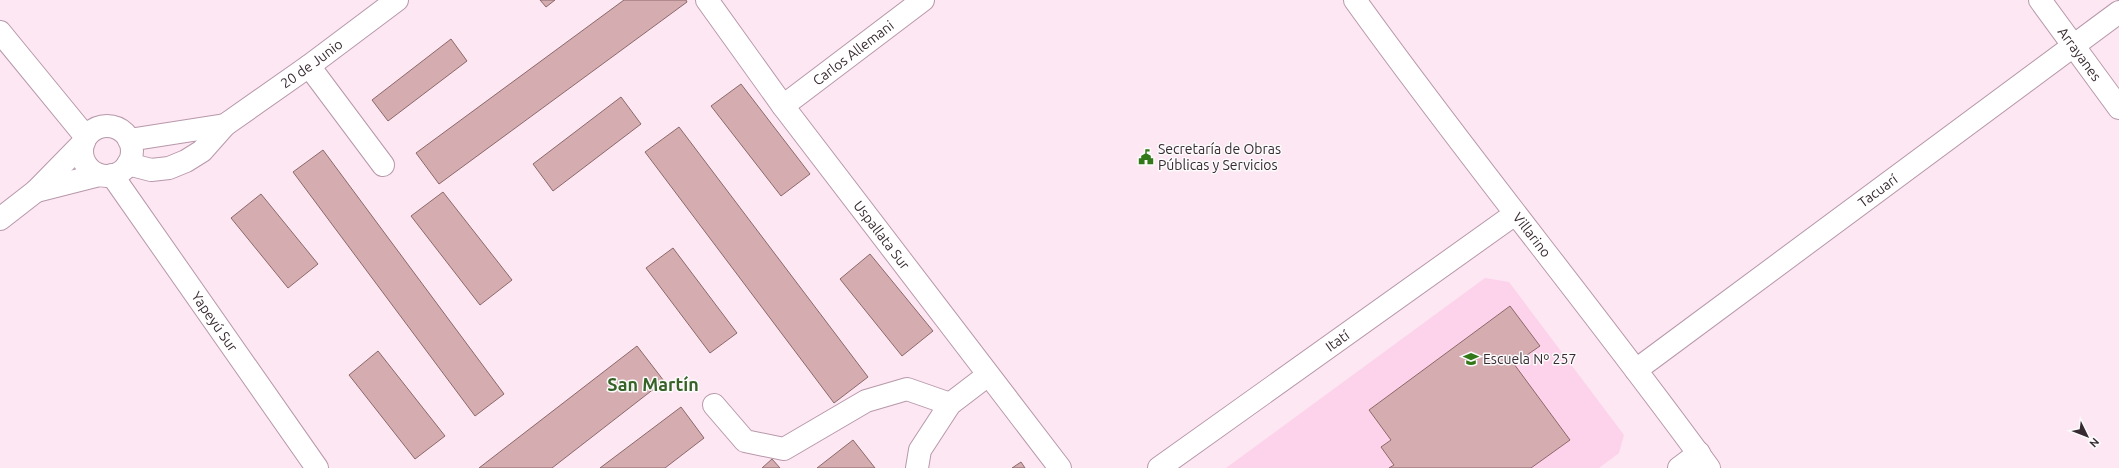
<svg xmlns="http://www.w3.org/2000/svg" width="2119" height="468" viewBox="0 0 2119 468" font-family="Ubuntu,sans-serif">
	<rect width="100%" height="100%" fill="#fce7f2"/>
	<polygon fill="#fdd3eb" points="1485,278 1509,282 1624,435 1619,453 1599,468 1226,468"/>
	<g fill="#d5adb0" stroke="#8c686a">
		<polygon points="540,0 555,0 546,7"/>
		<polygon points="624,0 686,0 687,2 439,184 416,153"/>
		<polygon points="451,39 467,61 388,121 372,100"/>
		<polygon points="741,84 810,174 781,196 711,106"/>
		<polygon points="621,97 641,124 553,191 533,164"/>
		<polygon points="679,127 868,377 834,403 645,152"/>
		<polygon points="323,150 504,394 475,416 293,172"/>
		<polygon points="443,192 512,280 480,305 411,216"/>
		<polygon points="261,194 318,264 288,288 231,218"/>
		<polygon points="673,248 737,333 710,353 646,268"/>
		<polygon points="870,254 933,331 902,356 840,279"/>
		<polygon points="1510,306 1540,346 1514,364 1570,440 1531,468 1389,468 1394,465 1381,447 1391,440 1369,410"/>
		<polygon points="637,346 664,381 552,468 479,468"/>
		<polygon points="378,351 445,436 415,459 349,375"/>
		<polygon points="681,407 704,438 665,468 600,468"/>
		<polygon points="853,440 875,468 817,468"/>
		<polygon points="772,459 780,468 762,468"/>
		<polygon points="1021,462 1025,468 1012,468"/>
	</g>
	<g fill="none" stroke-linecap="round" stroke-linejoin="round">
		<g stroke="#b898aa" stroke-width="24">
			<g id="minor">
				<path id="s1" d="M707,0L783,106L1060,468"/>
				<path id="s2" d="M1355,0C1469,159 1594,310 1709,468"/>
				<path id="s3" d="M2040,0L2119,108"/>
				<polyline points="0,32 86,137"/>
				<polyline points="309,66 383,165"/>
				<path id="s4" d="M783,106L923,0"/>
				<circle cx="107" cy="151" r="25"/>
				<polyline points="129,140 225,125"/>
				<path id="s5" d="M128,164L151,170L169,168L186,161L202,151L225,125L309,66L397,0"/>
				<path id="s6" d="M112,175L317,468"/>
				<polyline points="36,191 99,175"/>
				<polyline points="0,219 36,191 84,142"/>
				<path id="s7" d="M1636,370L2119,12"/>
				<polyline points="714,405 745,441 784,449 866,401 907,389 950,404"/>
				<polyline points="917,468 920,450 950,404 988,375"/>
				<path id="s8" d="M1159,468L1515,214"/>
				<polyline points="1679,468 1699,453"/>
			</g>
		</g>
		<use href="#minor" stroke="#fff" stroke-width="22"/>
	</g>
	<defs>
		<g id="civic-bare" transform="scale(1.2)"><path d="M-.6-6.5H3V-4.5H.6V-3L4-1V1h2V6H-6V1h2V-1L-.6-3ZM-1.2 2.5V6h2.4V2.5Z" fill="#327718" stroke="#fbfbfb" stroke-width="2.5" paint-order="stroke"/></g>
		<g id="school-bare" transform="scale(1.2)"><path d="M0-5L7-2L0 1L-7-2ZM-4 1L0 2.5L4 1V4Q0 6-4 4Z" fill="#327718" stroke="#fbfbfb" stroke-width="2.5" paint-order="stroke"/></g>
	</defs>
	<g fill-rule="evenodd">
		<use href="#civic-bare" x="1146" y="157"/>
		<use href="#school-bare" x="1471" y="359"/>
	</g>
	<g text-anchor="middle" stroke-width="3" stroke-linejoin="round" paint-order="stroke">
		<g font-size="14" fill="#382a32" stroke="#fbfbfb">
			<text dy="5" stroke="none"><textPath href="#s4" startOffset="88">Carlos Allemani</textPath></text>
			<text dy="5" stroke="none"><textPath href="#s3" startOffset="67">Arrayanes</textPath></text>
			<text dy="5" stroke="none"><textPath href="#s5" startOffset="220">20 de Junio</textPath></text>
			<text dy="5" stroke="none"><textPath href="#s7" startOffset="301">Tacuarí</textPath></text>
			<text dy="5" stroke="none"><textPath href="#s1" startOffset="293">Uspallata Sur</textPath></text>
			<text dy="5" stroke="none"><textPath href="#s2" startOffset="294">Villarino</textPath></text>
			<text dy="5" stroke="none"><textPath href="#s6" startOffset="179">Yapeyú Sur</textPath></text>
			<text dy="5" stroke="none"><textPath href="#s8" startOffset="219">Itatí</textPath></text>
		</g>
		<g font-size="14" fill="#382a32" stroke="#fbfbfb" text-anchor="start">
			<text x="1158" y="154">Secretaría de Obras<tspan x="1158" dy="16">Públicas y Servicios</tspan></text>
			<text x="1483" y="364">Escuela Nº 257</text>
		</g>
		<g font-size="18" font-weight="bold" fill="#366228" stroke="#fbfbfb">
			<text x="653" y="391">San Martín</text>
		</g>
	</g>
	<g transform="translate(2087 436) rotate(133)" stroke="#fbfbfb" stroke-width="3" paint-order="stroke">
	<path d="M0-3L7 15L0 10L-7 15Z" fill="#382a32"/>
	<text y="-6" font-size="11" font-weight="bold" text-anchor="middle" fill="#382a32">N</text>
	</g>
</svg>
